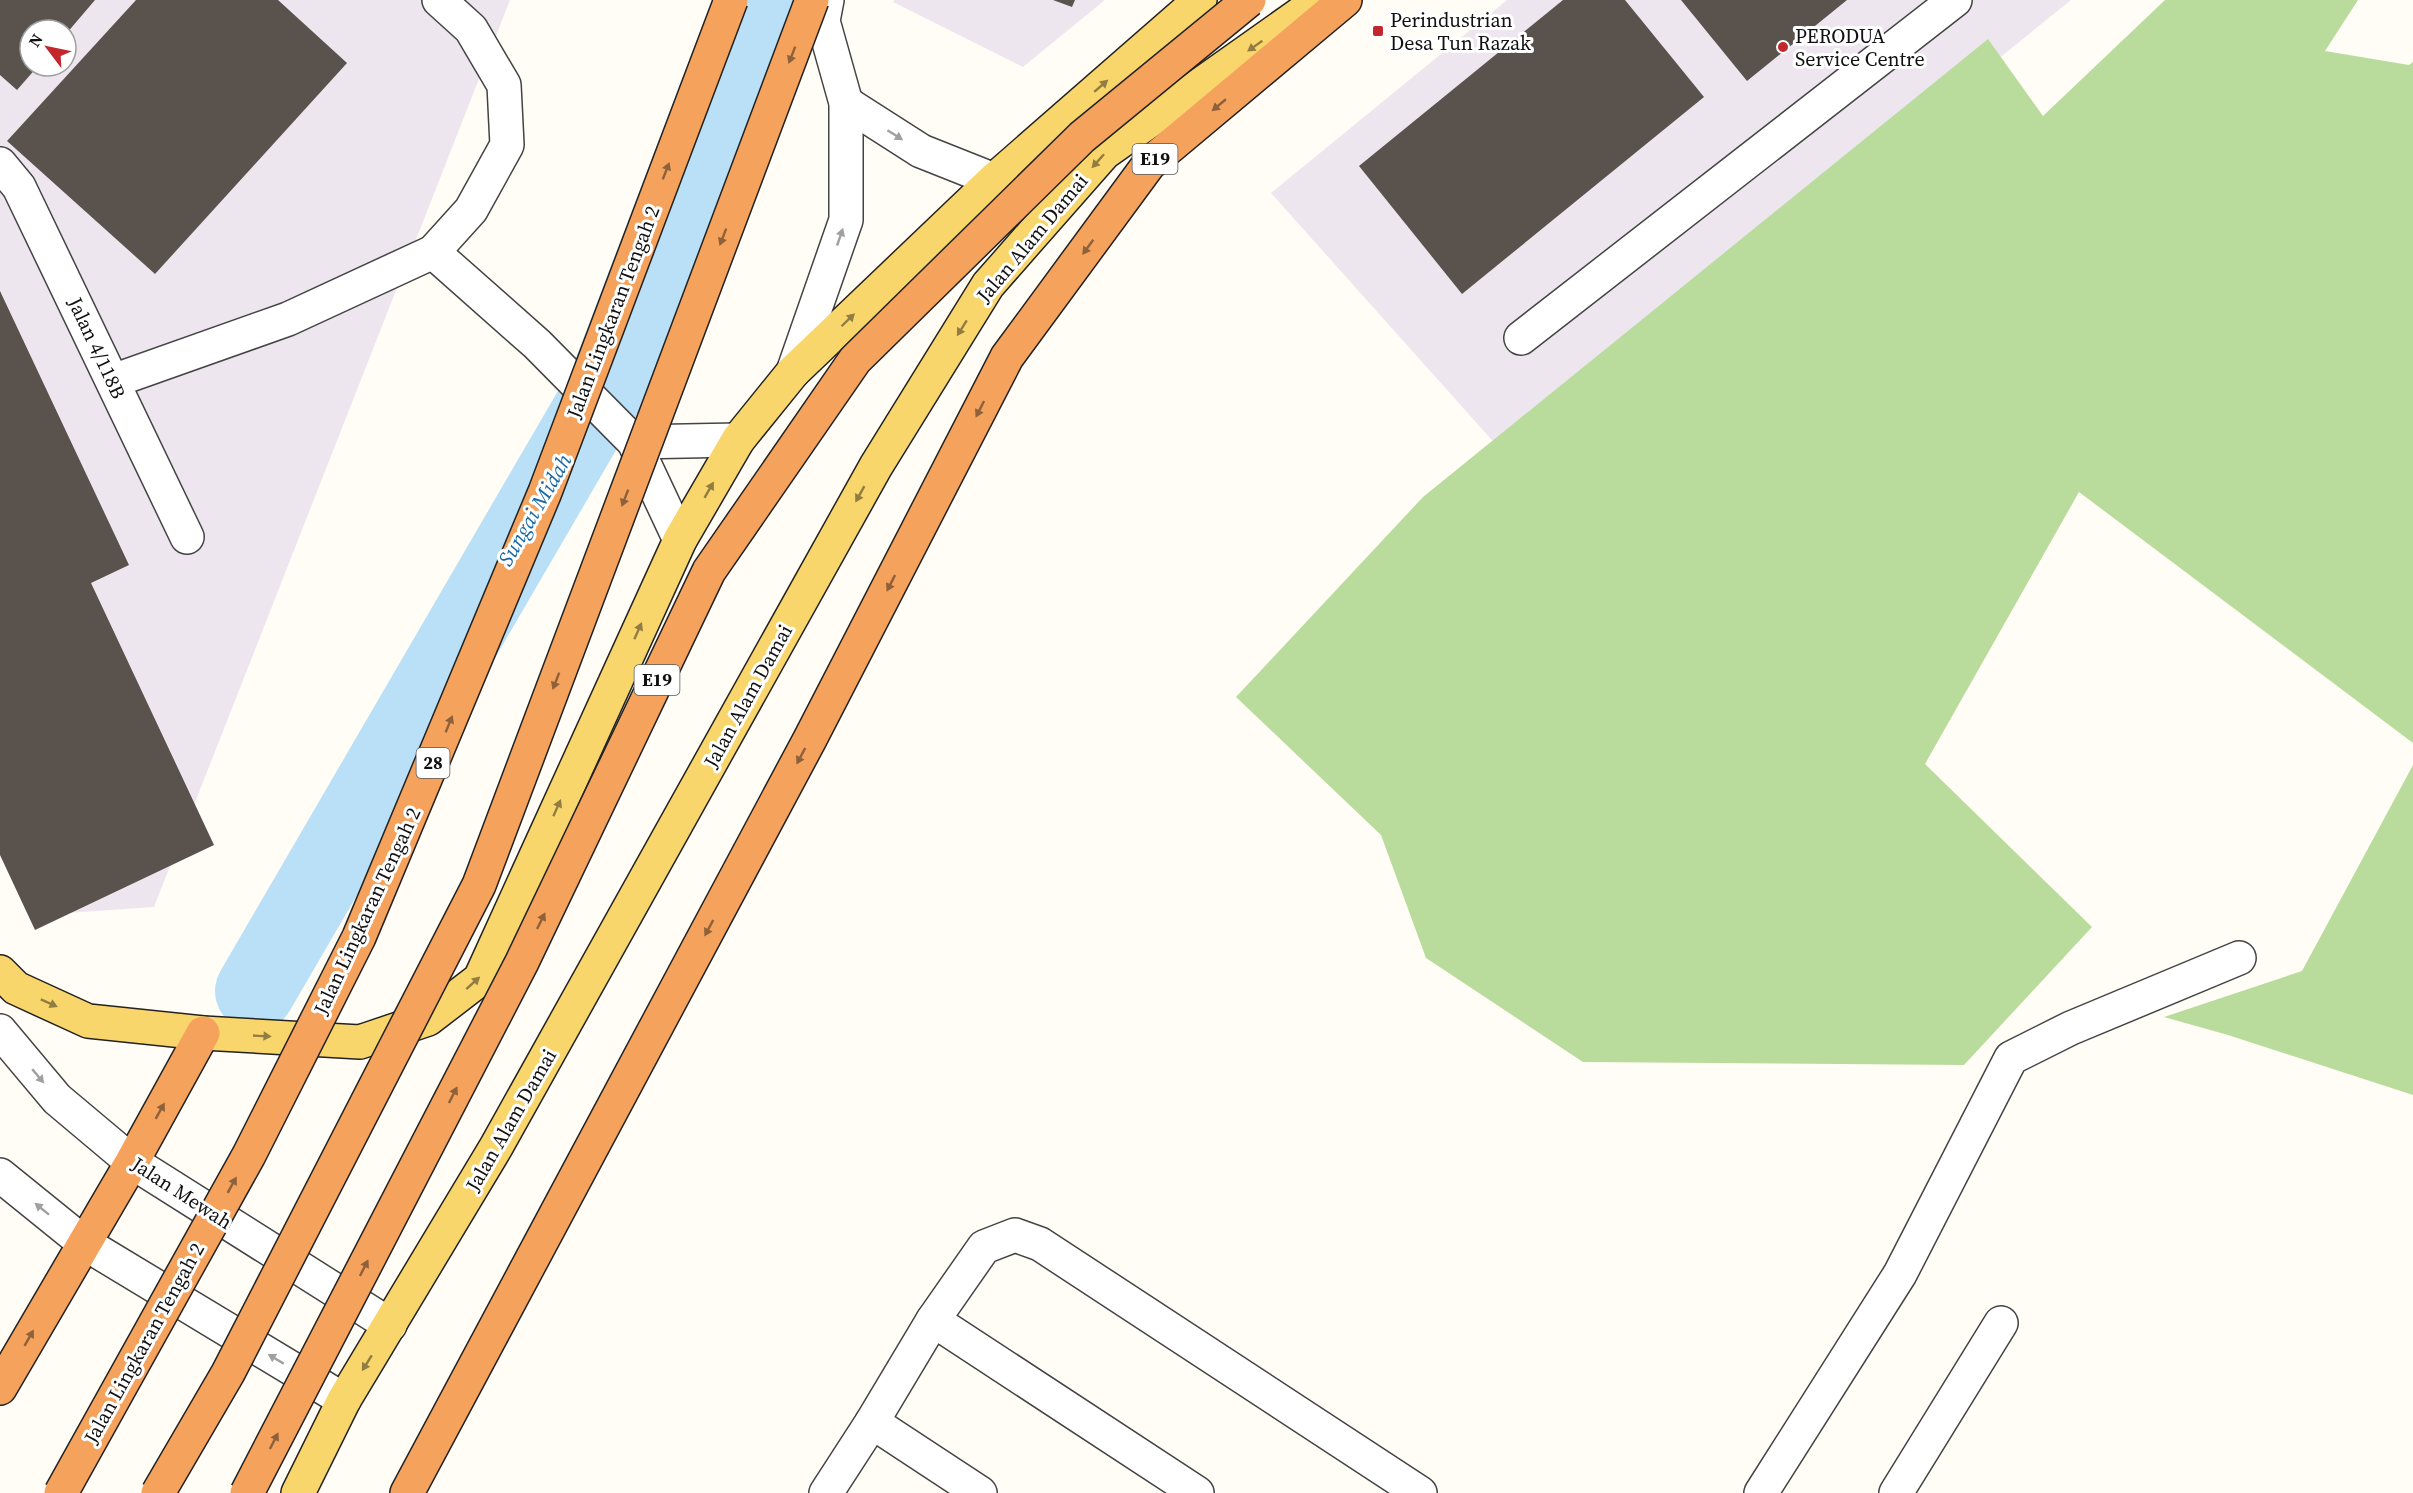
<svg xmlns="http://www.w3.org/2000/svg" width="2413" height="1493" viewBox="0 0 2413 1493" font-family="'Source Serif 4',serif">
	<rect width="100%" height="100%" fill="#fffdf5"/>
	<g fill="#eee6ef" fill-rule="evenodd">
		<path d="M0,0H510L154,907L67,913L0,784ZM30,30H66V66H30Z"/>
		<polygon points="894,0 1105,0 1023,67 893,2"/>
		<polygon points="1507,0 2071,0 1507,457 1271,193"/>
	</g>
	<g fill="#b9dc9c">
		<polygon points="2165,0 2358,0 2325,51 2409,65 2413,62 2413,743 2079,492 1925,764 2092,927 1964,1065 1583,1062 1426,958 1381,835 1236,697 1423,497 1988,39 2043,116"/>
		<polygon points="2413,765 2413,1095 2228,1035 2164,1017 2302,971"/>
	</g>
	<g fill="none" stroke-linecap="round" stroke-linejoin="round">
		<polyline stroke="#b9e0f7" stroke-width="80" points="255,991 610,381 755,0"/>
	</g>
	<g fill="#5a524d">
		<polygon points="0,0 95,0 66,34 66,30 30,30 30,66 38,66 17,90 0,75"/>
		<polygon points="136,0 278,0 347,63 155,274 7,141"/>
		<polygon points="1053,0 1075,0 1072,7"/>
		<polygon points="1563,0 1625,0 1704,97 1462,294 1359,166"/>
		<polygon points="1681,0 1847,0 1747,81"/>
		<polygon points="0,291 129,565 91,583 214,845 35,930 0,855"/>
	</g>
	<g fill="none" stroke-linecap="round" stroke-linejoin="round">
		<g stroke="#444" stroke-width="36">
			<g id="minor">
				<polyline points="846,103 921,151 994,180"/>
				<polyline points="0,164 19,187 187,537"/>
				<polyline points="433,252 537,344 634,442 680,540"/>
				<polyline points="1521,338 1955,0"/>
				<polyline points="793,372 846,220 846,103 823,21 827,0"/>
				<polyline points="113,381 288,319 433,252 471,210 507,145 504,85 471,29 439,0"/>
				<polyline points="634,442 738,440"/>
				<polyline points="0,1031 57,1099 132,1162 390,1325"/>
				<polyline points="0,1175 84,1243 344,1400"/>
				<polyline points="933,1320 1197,1493"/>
				<polyline points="872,1422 980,1493"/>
				<polyline points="826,1493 872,1422 933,1320 984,1247 1015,1235 1040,1244 1420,1493"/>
				<polyline points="1761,1493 1900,1274 2011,1058 2071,1028 2239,958"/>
				<polyline points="1896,1493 2001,1323"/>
			</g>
		</g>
		<g stroke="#222" stroke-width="36">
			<g id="major">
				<polyline points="0,972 16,988 88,1021 203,1033 360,1042 428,1019 480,979 680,540 738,440 793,372 994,180 1200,0"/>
				<polyline points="298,1493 344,1400 496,1147 876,466 988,285 1104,153 1320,0"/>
			</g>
		</g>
		<g stroke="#222" stroke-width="36">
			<g id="highway">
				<polyline points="0,1388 132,1162 203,1033"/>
				<polyline points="407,1493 810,739 1007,357 1149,164 1345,0"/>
			</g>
		</g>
		<use href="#minor" stroke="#fff" stroke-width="33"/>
		<use href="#major" stroke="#f9d66b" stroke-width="33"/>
		<use href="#highway" stroke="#f5a25d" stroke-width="33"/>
		<g stroke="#222" stroke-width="36" stroke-linecap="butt">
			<g id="highway-bridge">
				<polyline points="61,1493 249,1155 359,937 545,492 731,0"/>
				<polyline points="158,1493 228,1373 479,885 812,0"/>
				<polyline points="247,1493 522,962 709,571 855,360 1082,137 1249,0"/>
			</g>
		</g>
		<use href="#highway-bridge" stroke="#f5a25d" stroke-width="33"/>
	</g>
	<defs><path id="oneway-solid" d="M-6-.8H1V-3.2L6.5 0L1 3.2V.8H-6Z" transform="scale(1.5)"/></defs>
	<g fill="#917d42">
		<use href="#oneway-solid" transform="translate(1255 46) rotate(145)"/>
		<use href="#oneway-solid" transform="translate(1101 86) rotate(-41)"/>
		<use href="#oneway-solid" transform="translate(1098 161) rotate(132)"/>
		<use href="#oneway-solid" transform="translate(848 320) rotate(-44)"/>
		<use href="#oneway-solid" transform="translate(962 328) rotate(122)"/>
		<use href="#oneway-solid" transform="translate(709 490) rotate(-60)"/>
		<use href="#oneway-solid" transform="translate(860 494) rotate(119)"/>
		<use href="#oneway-solid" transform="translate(638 631) rotate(-66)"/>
		<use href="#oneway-solid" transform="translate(557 808) rotate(-66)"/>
		<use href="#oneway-solid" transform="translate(473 983) rotate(-42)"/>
		<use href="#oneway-solid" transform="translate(49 1003) rotate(24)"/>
		<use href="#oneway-solid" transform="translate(262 1036) rotate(3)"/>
		<use href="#oneway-solid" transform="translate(367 1363) rotate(122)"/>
	</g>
	<g fill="#8e613b">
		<use href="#oneway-solid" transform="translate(792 55) rotate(111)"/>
		<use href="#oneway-solid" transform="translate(1219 105) rotate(140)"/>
		<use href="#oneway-solid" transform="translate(666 171) rotate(-69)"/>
		<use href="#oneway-solid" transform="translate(723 237) rotate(111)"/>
		<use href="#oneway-solid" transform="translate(1088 247) rotate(126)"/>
		<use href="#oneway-solid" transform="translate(980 409) rotate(117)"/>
		<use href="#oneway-solid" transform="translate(625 498) rotate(111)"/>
		<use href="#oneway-solid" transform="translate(891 583) rotate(117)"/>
		<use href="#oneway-solid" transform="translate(556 681) rotate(111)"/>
		<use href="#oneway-solid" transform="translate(449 724) rotate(-68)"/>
		<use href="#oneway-solid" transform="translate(801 756) rotate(118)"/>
		<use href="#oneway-solid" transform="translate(541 921) rotate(-64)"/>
		<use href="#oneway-solid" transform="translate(709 928) rotate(118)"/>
		<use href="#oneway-solid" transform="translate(453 1095) rotate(-63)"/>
		<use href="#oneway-solid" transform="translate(160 1111) rotate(-61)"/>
		<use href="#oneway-solid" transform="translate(232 1185) rotate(-61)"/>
		<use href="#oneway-solid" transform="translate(364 1268) rotate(-63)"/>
		<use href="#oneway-solid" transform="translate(29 1338) rotate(-60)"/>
		<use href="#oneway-solid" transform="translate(274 1441) rotate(-63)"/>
	</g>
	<g fill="#a0a0a0">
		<use href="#oneway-solid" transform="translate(895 135) rotate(32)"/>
		<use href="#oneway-solid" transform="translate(840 237) rotate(-71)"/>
		<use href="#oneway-solid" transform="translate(38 1076) rotate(50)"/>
		<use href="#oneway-solid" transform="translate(42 1209) rotate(-141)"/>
		<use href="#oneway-solid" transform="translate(276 1359) rotate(-149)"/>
	</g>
	<g fill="#c4262e" stroke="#fff" stroke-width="2">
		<rect x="1372" y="25" width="12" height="12" rx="3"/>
		<circle cx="1783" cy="47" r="6"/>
	</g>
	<g text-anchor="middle" stroke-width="6" stroke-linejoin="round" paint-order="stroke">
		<g fill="#fff" stroke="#585858" stroke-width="1.5">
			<rect x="1132.5" y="144" width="45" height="30" rx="4.5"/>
			<rect x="634.5" y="665" width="45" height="30" rx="4.5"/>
			<rect x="416.5" y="748" width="33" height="30" rx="4.5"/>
		</g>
		<g font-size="18" font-weight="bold" fill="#111">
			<text x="1155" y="165">E19</text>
			<text x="657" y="686">E19</text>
			<text x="433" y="769">28</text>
		</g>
		<g font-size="20" fill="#111" stroke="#fff" text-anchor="start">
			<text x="1390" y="27">Perindustrian<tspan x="1390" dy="23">Desa Tun Razak</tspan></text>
			<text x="1795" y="43">PERODUA<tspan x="1795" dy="23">Service Centre</tspan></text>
		</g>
		<g font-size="20" fill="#111" stroke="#fff">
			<text transform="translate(1032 238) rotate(-50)" y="7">Jalan Alam Damai</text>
			<text transform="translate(613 312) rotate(-69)" y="7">Jalan Lingkaran Tengah 2</text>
			<text transform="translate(97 348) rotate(65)" y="7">Jalan 4/118B</text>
			<text transform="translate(748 696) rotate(-61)" y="7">Jalan Alam Damai</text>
			<text transform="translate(367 911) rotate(-65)" y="7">Jalan Lingkaran Tengah 2</text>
			<text transform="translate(511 1120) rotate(-60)" y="7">Jalan Alam Damai</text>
			<text transform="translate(182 1193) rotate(33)" y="7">Jalan Mewah</text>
			<text transform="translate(144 1343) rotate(-61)" y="7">Jalan Lingkaran Tengah 2</text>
		</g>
		<g font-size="21" font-style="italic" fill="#1768a6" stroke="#fff">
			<text transform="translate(535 510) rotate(-60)" y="7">Sungai Midah</text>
		</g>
	</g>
	<g transform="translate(48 48) rotate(302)"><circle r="28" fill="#ffffff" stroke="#a0a0a0" stroke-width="1.5"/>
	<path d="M0-4.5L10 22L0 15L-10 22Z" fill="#c4262e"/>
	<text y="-9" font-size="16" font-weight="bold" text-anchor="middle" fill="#111111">N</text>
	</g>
</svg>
